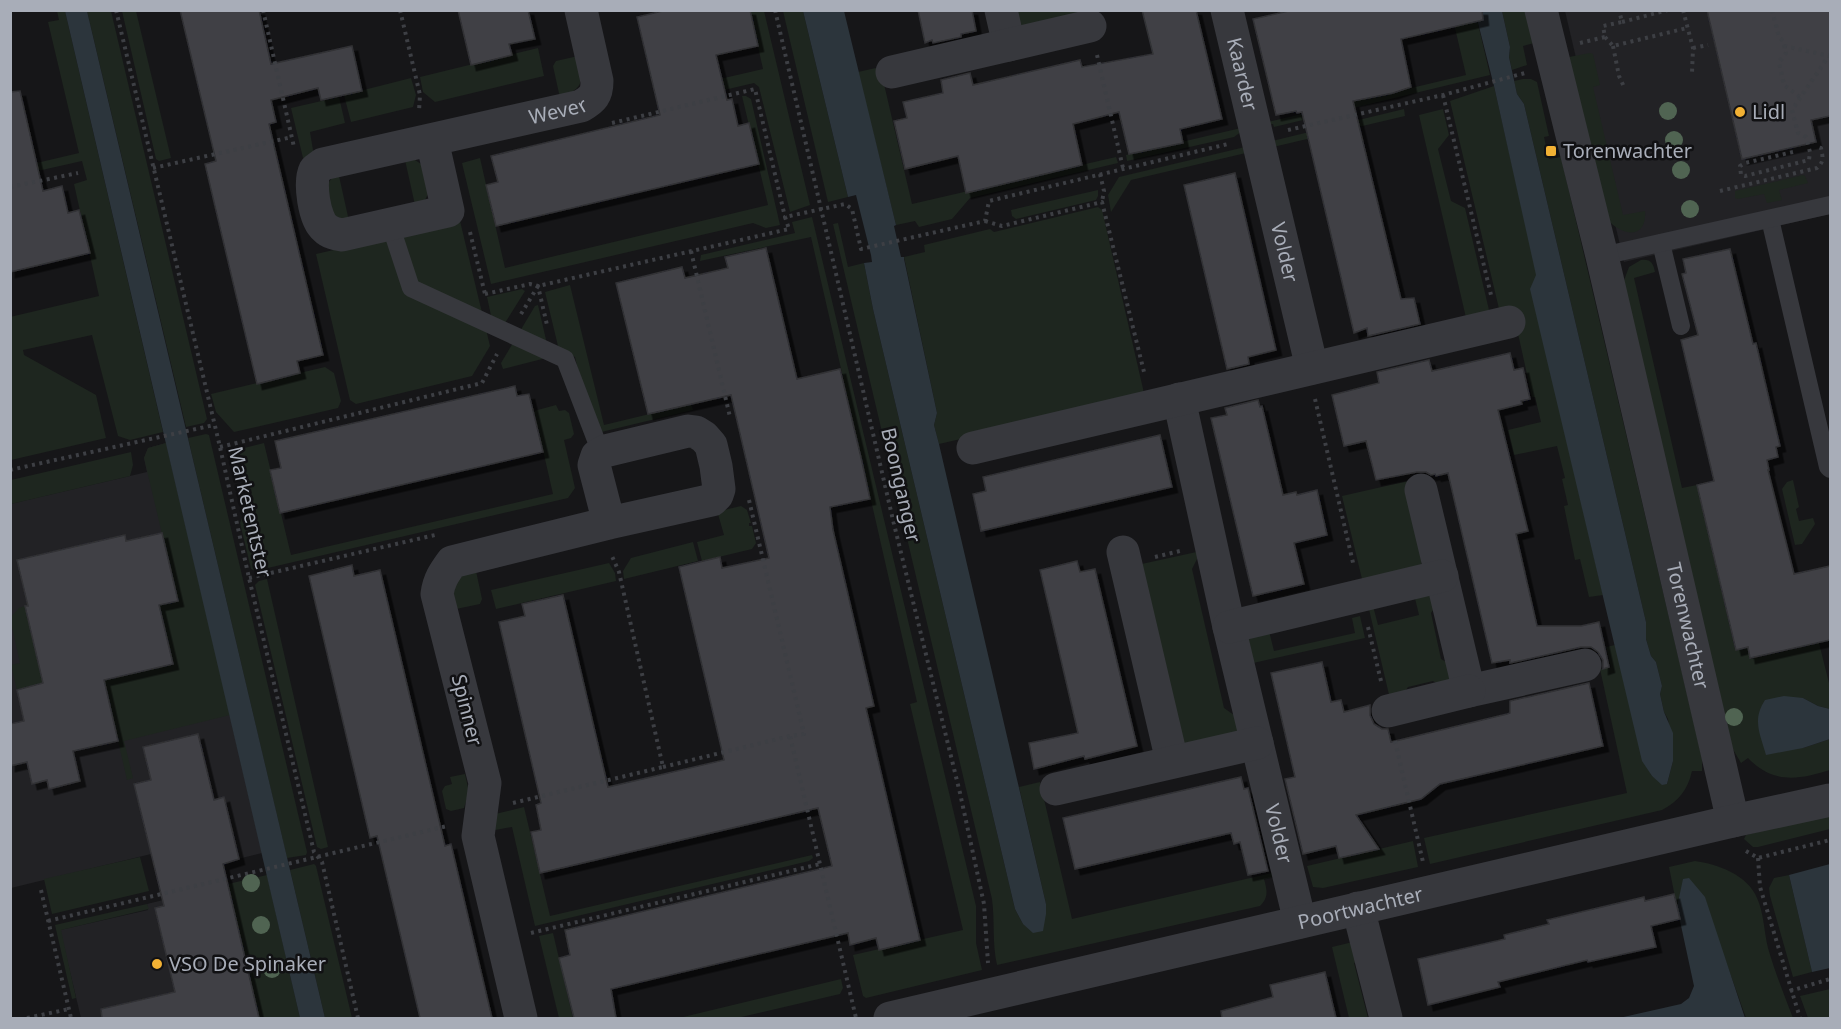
<svg xmlns="http://www.w3.org/2000/svg" width="1841" height="1029" viewBox="0 0 1841 1029" font-family="'Noto Sans',sans-serif">
	<defs>
		<filter id="shadow"><feDropShadow dx="5.5" dy="5.5" stdDeviation="0" flood-color="#0009"/></filter>
	</defs>
	<rect width="100%" height="100%" fill="#161618"/>
	<g fill="#222225">
		<polygon points="1565,11 1830,11 1830,214 1624,262"/>
		<polygon points="166,443 262,853 157,879 151,854 11,888 10,504 147,472 144,458 148,448"/>
		<polygon points="228,884 259,1018 81,1018 60,930 148,910 147,904"/>
	</g>
	<g fill="#1e261f">
		<polygon points="57,11 65,11 163,432 130,440 118,436 92,335 23,350 24,355 96,395 106,438 11,460 10,317 99,296 74,184 87,180 82,161 11,177 11,169 79,153 48,22 59,20"/>
		<polygon points="87,11 111,11 207,419 204,423 186,427"/>
		<polygon points="122,11 136,11 171,158 159,161 156,159"/>
		<polygon points="750,11 764,11 810,205 790,212 759,87 754,83 660,105 657,103 655,94 763,69"/>
		<polygon points="783,11 803,11 848,197 828,202"/>
		<polygon points="1013,11 1082,11 1084,17 1023,28"/>
		<polygon points="1451,11 1475,11 1490,75 1274,127 1273,124 1264,126 1264,123 1466,75"/>
		<polygon points="1502,11 1527,11 1534,43 1523,46 1527,65 1512,70 1509,57 1510,47"/>
		<polygon points="538,48 544,76 435,102 423,92 420,77"/>
		<path d="M1590,53L1593,54L1600,85L1593,87L1623,215L1645,211C1647,240 1622,236 1608,220L1569,57Z"/>
		<path d="M578,56C582,83 586,86 560,98L553,66L556,61Z"/>
		<polygon points="880,67 912,204 1116,157 1118,163 970,198 952,219 919,227 915,221 896,225 858,72"/>
		<polygon points="411,78 416,95 413,107 351,122 344,95"/>
		<path d="M1523,79H1531L1537,82L1549,136L1544,137L1549,159L1561,157L1702,758V771H1692C1688,789 1679,801 1662,810L1430,864L1424,838L1627,793L1600,669L1611,667L1606,647L1615,645L1643,761L1652,776L1667,784L1673,761L1668,719L1664,712L1660,694L1662,686L1656,662L1651,656L1646,639V622L1524,104L1517,94L1514,81Z"/>
		<polygon points="1494,86 1537,275 1531,289 1603,595 1589,597 1580,559 1575,560 1564,506 1568,505 1562,479 1565,478 1557,446 1514,455 1508,430 1541,422 1535,397 1532,397 1513,311 1500,313 1450,101"/>
		<polygon points="742,96 746,96 751,99 780,225 766,228 753,223 491,284 462,163 480,158 505,268 768,205"/>
		<polygon points="339,97 345,123 310,132 314,156 303,158 291,108"/>
		<polygon points="1404,109 1405,116 1269,148 1268,142"/>
		<polygon points="1443,109 1449,135 1438,149 1451,201 1465,208 1489,310 1467,322 1419,115"/>
		<polygon points="1241,128 1242,131 1234,137 1127,161 1126,155"/>
		<polygon points="1245,147 1246,153 1131,180 1111,212 1108,195 1119,177"/>
		<polygon points="405,160 415,160 421,164 428,194 424,202 415,205"/>
		<polygon points="1803,175 1805,176 1808,183 1779,190 1782,200 1767,203 1764,194 1738,199 1735,198 1735,191"/>
		<polygon points="339,176 349,221 333,217 326,186 332,178"/>
		<polygon points="1098,190 1098,196 1096,200 1016,219 1012,216 1011,210"/>
		<polygon points="1098,207 1102,210 1144,393 1142,397 939,444 934,425 937,413 904,257 925,252 924,245 990,229 994,232"/>
		<polygon points="812,217 976,906 976,943 982,970 866,998 863,996 853,955 963,930 910,704 917,702 811,237 700,261 701,255 795,233 792,222"/>
		<polygon points="460,221 490,346 472,376 356,404 350,400 316,254"/>
		<path d="M838,223L848,267L864,263L873,309L1015,909L1023,924L1046,904L1019,787L1040,782L1072,919L1276,872L1277,876L1264,879C1267,890 1269,897 1260,906L997,965C992,943 995,921 992,899L833,224Z"/>
		<path d="M1641,260C1651,259 1653,263 1655,272L1634,278L1682,488L1697,485L1735,649L1748,647L1751,659L1819,643L1830,687V709L1818,706L1803,698V748L1830,739V770C1798,780 1773,784 1748,758L1741,763L1731,746L1623,283L1629,267Z"/>
		<polygon points="570,285 604,425 691,404 693,410 593,434 575,357 558,346 545,292"/>
		<polygon points="522,289 525,291 497,336 495,334 487,297"/>
		<polygon points="538,305 550,357 503,369 501,363 535,306"/>
		<polygon points="325,367 334,373 341,401 338,408 234,432 216,412 211,394"/>
		<polygon points="556,405 559,411 565,410 569,413 574,434 571,438 564,440 575,488 568,498 255,571 251,569 240,523 249,498 239,453 240,449 264,443 291,555 553,494 534,411"/>
		<polygon points="206,434 209,435 307,852 306,855 287,858 188,438"/>
		<polygon points="166,443 230,715 124,741 133,778 127,780 109,701 68,689 173,664 164,627 154,606 178,601 144,458 148,448"/>
		<polygon points="131,452 133,465 130,476 11,504 11,480"/>
		<polygon points="1793,480 1799,507 1796,509 1799,521 1813,518 1815,524 1802,544 1795,545 1782,489 1787,482"/>
		<polygon points="1408,481 1424,551 1421,565 1363,583 1342,496"/>
		<polygon points="741,506 747,510 751,523 749,523 749,526 752,526 756,543 752,549 702,561 697,542 724,535 718,514 720,511"/>
		<polygon points="693,542 698,561 624,579 623,571 631,558"/>
		<polygon points="1201,551 1192,569 1224,708 1241,720 1238,734 1182,745 1137,565"/>
		<polygon points="609,563 615,573 616,581 496,609 491,590"/>
		<polygon points="476,571 482,599 480,604 456,609 452,583 458,576"/>
		<polygon points="267,579 328,847 321,849 317,847 255,585 259,581"/>
		<polygon points="1427,593 1437,604 1431,613 1441,659 1451,665 1453,675 1443,687 1433,681 1408,687 1401,697 1390,699 1368,605 1373,606 1378,625 1419,615 1414,594"/>
		<polygon points="25,606 43,683 17,690 11,665 20,663 10,618 19,608"/>
		<polygon points="1360,616 1365,638 1249,664 1246,640 1269,631 1274,651 1355,633 1352,618"/>
		<polygon points="465,774 469,792 464,808 451,811 446,809 442,791 445,786 452,784 450,777"/>
		<polygon points="524,807 550,916 812,855 813,858 809,861 535,926 512,827 490,831 491,815"/>
		<polygon points="1830,814 1830,829 1758,847 1753,847 1744,839 1746,835"/>
		<polygon points="1413,841 1418,867 1323,888 1313,887 1307,866"/>
		<polygon points="140,857 149,891 52,914 44,879"/>
		<path d="M1695,861C1717,864 1748,875 1757,898C1764,913 1764,932 1768,948C1775,972 1784,995 1793,1018H1746L1725,959L1684,879L1677,907L1669,867Z"/>
		<polygon points="314,864 316,866 352,1018 325,1018 290,870"/>
		<polygon points="267,875 300,1018 259,1018 228,884"/>
		<polygon points="1789,875 1812,972 1793,977 1770,896 1769,888 1774,878"/>
		<polygon points="147,904 149,909 61,930 76,998 72,999 55,925"/>
		<polygon points="553,933 573,1018 559,1018 539,936"/>
		<polygon points="1357,941 1362,960 1354,963 1368,1018 1349,1018 1332,947"/>
		<polygon points="841,979 843,988 840,994 737,1018 679,1018"/>
		<polygon points="1830,989 1830,1018 1808,1018 1800,996"/>
	</g>
	<g fill="#2c353c">
		<polygon points="65,11 87,11 325,1018 300,1018"/>
		<polygon points="803,11 844,11 896,225 894,226 901,257 904,257 904,259 937,413 934,425 939,444 1046,904 1046,914 1043,931 1033,933 1023,924 1015,909 873,309 864,263 872,262 871,255 856,195 848,197"/>
		<polygon points="1475,11 1502,11 1510,47 1509,57 1517,94 1524,104 1646,622 1646,639 1651,656 1656,662 1662,686 1660,694 1664,712 1673,733 1673,761 1667,784 1662,785 1652,776 1642,761 1530,289 1536,275 1494,86"/>
		<path d="M1784,696L1803,698L1818,706L1830,709V739L1803,748L1766,755C1760,733 1752,720 1765,700Z"/>
		<polygon points="1830,864 1830,968 1812,972 1789,875"/>
		<polygon points="1689,878 1705,897 1745,1018 1619,1018 1681,1004 1689,998 1694,986 1677,907 1683,879"/>
	</g>
	<g fill="#404145" stroke="#303034" stroke-width="1.5" filter="url(#shadow)">
		<polygon points="180,10 259,10 271,64 352,46 362,91 321,100 318,88 271,100 276,122 269,124 323,355 297,361 300,373 257,384 205,164 216,161"/>
		<polygon points="458,10 528,10 535,39 509,44 512,55 471,65"/>
		<polygon points="667,10 750,10 758,46 716,55 727,100 732,99 738,126 749,123 759,164 496,226 486,185 498,182 491,156 660,115 637,17"/>
		<polygon points="918,10 972,10 976,31 961,34 961,37 933,43 932,40 925,43"/>
		<polygon points="1142,10 1196,10 1222,119 1180,129 1183,143 1129,154 1119,112 1073,124 1082,165 966,193 958,156 905,169 894,121 907,118 903,102 943,93 941,80 970,73 973,85 1080,60 1082,67 1153,54"/>
		<polygon points="1293,10 1482,10 1483,20 1401,39 1411,87 1393,93 1353,101 1401,299 1414,298 1420,324 1368,336 1367,328 1354,333 1302,112 1297,113 1296,111 1276,115 1253,19"/>
		<polygon points="1707,10 1830,10 1830,116 1811,120 1816,142 1742,159"/>
		<polygon points="20,91 43,191 62,186 68,213 79,210 90,253 10,272 10,92"/>
		<polygon points="1235,173 1276,350 1248,357 1249,364 1227,369 1184,185"/>
		<polygon points="766,248 797,379 840,369 862,462 870,499 830,507 833,530 874,706 866,708 920,940 879,950 876,938 850,945 848,933 611,989 616,1018 574,1018 559,958 570,955 565,930 832,866 818,808 540,873 531,832 541,830 536,805 541,803 499,622 525,616 522,604 563,595 608,787 724,760 679,567 720,557 722,568 769,558 731,395 648,414 616,283 682,267 685,278 728,268 725,257"/>
		<polygon points="1730,249 1753,344 1756,343 1780,446 1776,447 1778,457 1767,460 1769,470 1768,470 1794,574 1830,566 1830,640 1750,658 1748,647 1736,650 1697,485 1714,481 1681,340 1698,335 1682,274 1686,273 1683,259"/>
		<polygon points="1510,353 1514,370 1523,368 1530,399 1521,401 1522,404 1498,410 1528,531 1516,534 1537,626 1581,626 1599,622 1609,667 1603,669 1603,660 1598,652 1591,647 1581,647 1510,663 1510,660 1492,663 1448,473 1436,476 1435,474 1431,475 1426,472 1417,472 1376,480 1366,441 1344,446 1332,395 1379,383 1377,372 1429,360 1432,371"/>
		<polygon points="515,386 517,396 529,394 543,452 280,513 270,470 281,468 275,441"/>
		<polygon points="1258,400 1260,407 1262,406 1283,495 1296,492 1297,495 1317,490 1327,535 1294,543 1304,584 1253,596 1211,418 1227,415 1225,408"/>
		<polygon points="1160,435 1172,487 981,531 973,494 986,491 983,477"/>
		<polygon points="162,533 178,601 159,605 173,664 104,680 118,741 73,751 80,781 49,789 47,780 32,784 27,762 10,766 10,724 24,721 17,690 43,683 25,606 28,606 17,560 125,535 126,541"/>
		<polygon points="1077,561 1080,572 1095,569 1137,746 1085,759 1084,756 1034,769 1029,743 1078,733 1040,570"/>
		<polygon points="352,565 354,576 380,570 445,846 451,844 492,1018 420,1018 377,836 370,838 309,576"/>
		<polygon points="1322,662 1331,702 1341,700 1344,712 1370,705 1370,715 1374,724 1382,729 1388,729 1391,742 1507,714 1510,713 1510,701 1589,683 1603,746 1440,784 1421,799 1356,815 1379,849 1339,858 1336,846 1303,854 1285,779 1295,777 1271,673"/>
		<polygon points="198,734 214,800 224,797 239,859 223,864 259,1018 102,1018 101,1009 175,992 155,908 164,906 134,784 151,780 143,747"/>
		<polygon points="1241,777 1244,789 1248,788 1268,871 1248,875 1240,842 1234,844 1231,833 1075,869 1063,818"/>
		<polygon points="1674,894 1680,919 1651,926 1656,947 1588,962 1587,960 1498,982 1500,987 1428,1005 1418,959 1505,939 1504,935 1549,924 1547,920 1644,897 1645,901"/>
		<polygon points="1325,972 1336,1018 1222,1018 1221,1011 1273,997 1270,985"/>
	</g>
	<g fill="none" stroke-linecap="round" stroke-linejoin="round">
		<g stroke="#3d3f44" stroke-width="4" stroke-dasharray="3 4.5" stroke-linecap="butt">
			<polyline points="116,10 220,447 249,578 314,852 322,862 358,1018"/>
			<polyline points="263,10 294,147"/>
			<polyline points="400,10 420,95 419,111"/>
			<polyline points="775,10 893,520 960,793 984,904 988,963"/>
			<polyline points="1683,10 1693,48 1692,73"/>
			<polyline points="1772,10 1779,37 1783,41 1786,53 1779,62 1784,85 1800,97"/>
			<polyline points="1622,22 1668,10"/>
			<polyline points="1605,37 1613,46 1687,28"/>
			<polyline points="1580,43 1605,37 1603,26 1622,22 1619,10"/>
			<polyline points="1613,46 1619,76 1625,89"/>
			<polyline points="1784,46 1830,56"/>
			<polyline points="1693,48 1708,45"/>
			<polyline points="1097,55 1123,168"/>
			<polyline points="1443,95 1491,295"/>
			<polyline points="612,123 755,89 785,217"/>
			<polyline points="1288,130 1443,95 1525,73"/>
			<polyline points="1793,152 1745,163 1740,166 1741,175 1745,176 1809,160 1810,152 1806,137 1798,133 1792,110 1828,57"/>
			<polyline points="153,168 292,137"/>
			<polyline points="1100,174 1104,191 1102,202"/>
			<polyline points="10,187 78,173"/>
			<path d="M1720,191L1817,168C1824,162 1823,157 1821,148L1817,147"/>
			<polyline points="985,221 1002,226 1102,202 1145,376"/>
			<polyline points="470,232 485,294"/>
			<polyline points="691,251 730,417"/>
			<polyline points="485,294 530,284 538,286 547,325"/>
			<polyline points="521,314 538,286 789,229 785,217 845,204 852,209 861,249 985,221 989,201 1228,144"/>
			<polyline points="1315,399 1354,567"/>
			<polyline points="220,447 482,383 497,354"/>
			<polyline points="10,470 214,425"/>
			<polyline points="749,500 804,734 790,736 856,1018"/>
			<polyline points="1155,557 1180,551"/>
			<polyline points="249,578 435,535"/>
			<polyline points="1368,627 1381,681"/>
			<polyline points="1395,741 1423,862"/>
			<polyline points="663,767 790,736"/>
			<polyline points="513,803 663,767 619,572 611,554"/>
			<polyline points="1746,851 1758,858 1830,840"/>
			<polyline points="1758,858 1760,887 1800,1018"/>
			<polyline points="41,890 71,1018"/>
			<polyline points="48,921 447,826"/>
			<polyline points="531,933 820,864"/>
			<polyline points="1790,991 1830,979"/>
			<polyline points="27,1018 69,1009"/>
		</g>
		<g stroke="#37383d" stroke-width="18">
			<polyline points="1770,219 1828,467 1830,469"/>
			<polyline points="390,224 411,288 565,359 601,453"/>
			<polyline points="1661,243 1681,326"/>
			<polyline points="1602,256 1830,205"/>
		</g>
		<g stroke="#37383d" stroke-width="33">
			<polyline points="1001,10 1009,45"/>
			<path id="s1" d="M1227,10L1312,368"/>
			<polyline points="892,72 1090,26"/>
			<path id="s2" d="M432,140L448,211L342,235C336,234 330,233 325,228C314,219 309,182 315,170L323,164L581,106C593,99 597,95 597,81L581,10"/>
			<path id="s3" d="M1179,399L1229,627L1300,922"/>
			<polyline points="973,448 1509,322"/>
			<polyline points="1421,490 1469,691 1585,665"/>
			<polyline points="1123,552 1172,761"/>
			<polyline points="1229,627 1442,576"/>
			<polyline points="1388,711 1469,691"/>
			<polyline points="1056,789 1257,743"/>
			<polyline points="1358,908 1386,1018"/>
			<path d="M521,1018L478,836L485,783L437,594C439,580 444,573 452,562L609,523L712,500L717,495L719,489L716,466L711,445L704,437L696,432L688,431L605,451L597,456L594,465L609,523"/>
		</g>
		<g stroke="#37383d" stroke-width="33">
			<path id="s4" d="M1541,10L1602,256L1733,821"/>
			<path id="s5" d="M890,1018L1733,821L1830,800"/>
		</g>
	</g>
	<g fill="#506452">
		<circle cx="1668" cy="111" r="9"/>
		<circle cx="1674" cy="140" r="9"/>
		<circle cx="1681" cy="170" r="9"/>
		<circle cx="1690" cy="209" r="9"/>
		<circle cx="1734" cy="717" r="9"/>
		<circle cx="251" cy="883" r="9"/>
		<circle cx="261" cy="925" r="9"/>
		<circle cx="272" cy="969" r="9"/>
	</g>
	<g fill="#f2b134" stroke="#111113" stroke-width="2">
		<circle cx="1740" cy="112" r="6"/>
		<rect x="1545" y="145" width="12" height="12" rx="3"/>
		<circle cx="157" cy="964" r="6"/>
	</g>
	<g text-anchor="middle" stroke-width="5" stroke-linejoin="round" paint-order="stroke">
		<g font-size="20" fill="#a8adb8" stroke="#111113">
			<text dy="7" stroke="none"><textPath href="#s1" startOffset="66">Kaarder</textPath></text>
			<text dy="7" stroke="none"><textPath href="#s2" startOffset="512">Wever</textPath></text>
			<text dy="7" stroke="none"><textPath href="#s1" startOffset="249">Volder</textPath></text>
			<text transform="translate(901 485) rotate(77)" y="7">Boonganger</text>
			<text transform="translate(250 512) rotate(77)" y="7">Marketentster</text>
			<text dy="7" stroke="none"><textPath href="#s4" startOffset="633">Torenwachter</textPath></text>
			<text transform="translate(467 710) rotate(76)" y="7">Spinner</text>
			<text dy="7" stroke="none"><textPath href="#s3" startOffset="446">Volder</textPath></text>
			<text dy="7" stroke="none"><textPath href="#s5" startOffset="483">Poortwachter</textPath></text>
		</g>
		<g font-size="20" fill="#a8adb8" stroke="#111113" text-anchor="start">
			<text x="1752" y="119">Lidl</text>
			<text x="1563" y="158">Torenwachter</text>
			<text x="169" y="971">VSO De Spinaker</text>
		</g>
	</g>
	<rect width="1841" height="1029" fill="none" stroke="#a8adb8" stroke-width="24"/>
</svg>
